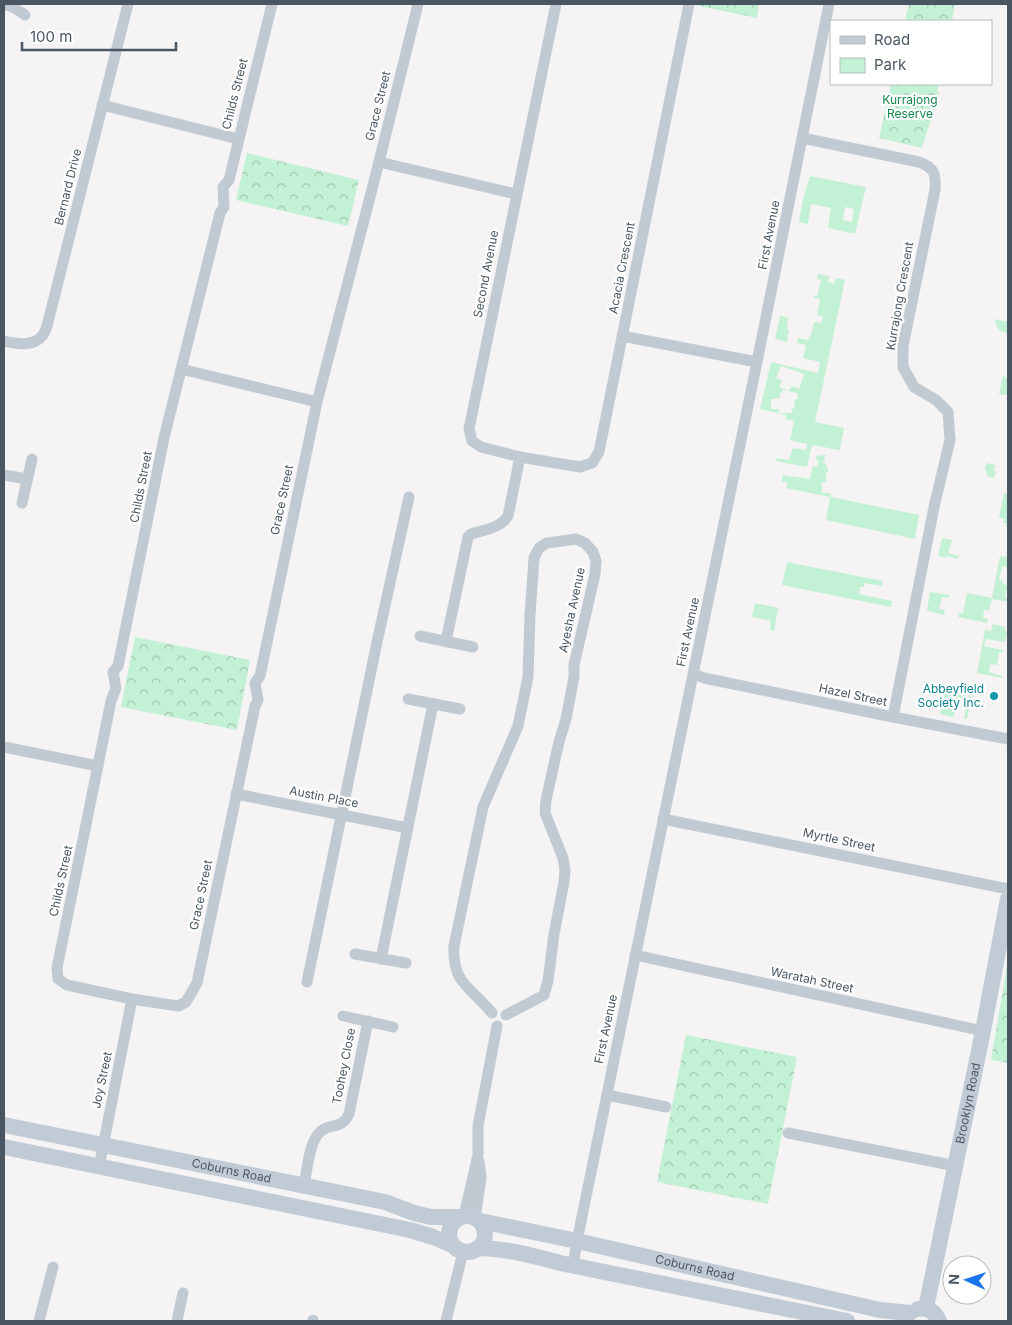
<svg xmlns="http://www.w3.org/2000/svg" width="1012" height="1325" viewBox="0 0 1012 1325" font-family="Inter,sans-serif">
	<defs>
		<pattern id="forest-crowns" width="20" height="18" patternUnits="userSpaceOnUse" patternTransform="scale(1.25)"><rect width="20" height="18" fill="#c3f1d5"/><path d="M2 6a3 3 0 1 1 6 0M12 15a3 3 0 1 1 6 0" fill="none" stroke="#a0c6b0"/></pattern>
	</defs>
	<rect width="100%" height="100%" fill="#f5f3f3"/>
	<g fill="#c3f1d5" fill-rule="evenodd">
		<path d="M810,176L866,187L855,234L828,228L831,208L811,204L808,224L799,222L803,199ZM845,207L854,209L852,222L843,220Z"/>
		<path d="M818,274L829,276L828,282L834,284L836,278L845,280L815,422L844,428L840,450L812,445L807,467L776,461L777,458L789,460L793,448L806,450L807,444L790,440L794,421L786,419V415L760,409L771,362L818,373L820,362L803,358L806,345L797,343L798,338L808,340L810,335H811L814,322L821,323L823,317L817,315L820,299L814,298V296H817L821,280L817,279ZM781,366L804,374L799,389L792,386L789,391L779,387L782,380L776,378ZM783,390L797,393L798,398L794,401L795,408L792,409V413H779V409H771V399L780,398V393H782Z"/>
		<polygon points="780,316 788,317 787,329 789,330 787,342 775,339"/>
		<path d="M995,319L1008,322V333C1000,332 995,328 995,319Z"/>
		<polygon points="1003,375 1008,380 1008,395 999,394"/>
		<polygon points="823,454 826,455 824,458 825,460 822,463 827,464 826,467 828,469 828,472 826,473 826,482 822,482 821,485 823,487 821,492 831,494 831,497 919,515 915,539 826,520 830,497 786,488 788,483 784,481 782,482 782,475 810,479 813,466 817,467 819,461 816,460 817,455 822,456"/>
		<polygon points="987,463 995,465 994,471 996,471 994,478 988,477 985,468"/>
		<polygon points="1004,493 1008,494 1008,512 1007,520 1008,520 1008,527 1006,526 1007,522 1006,523 1003,523 1004,518 999,518"/>
		<polygon points="942,538 952,540 948,553 959,556 958,559 947,556 946,558 938,556"/>
		<polygon points="1008,552 1008,567 1002,566 999,580 1003,581 1003,584 1008,585 1008,590 1006,590 1005,598 1008,599 1008,602 992,599 989,610 984,610 983,618 988,619 987,623 958,617 959,613 963,613 967,593 992,598 1000,556 1007,557"/>
		<polygon points="787,562 883,581 882,586 864,583 864,587 860,587 859,594 892,601 891,607 782,585"/>
		<polygon points="930,592 949,595 949,598 942,597 939,609 945,610 944,615 927,611"/>
		<polygon points="755,603 778,608 774,631 770,630 771,621 752,617"/>
		<polygon points="993,624 1005,627 1005,631 1007,632 1005,642 986,639 984,646 1003,650 1003,652 999,652 997,665 990,664 989,672 993,673 995,674 1002,676 1002,678 977,673 985,630 991,631"/>
		<polygon points="940,689 966,694 966,698 968,698 969,695 972,695 967,719 964,719 967,701 957,700 954,717 940,714 945,691 940,690"/>
	</g>
	<g fill="url(#forest-crowns)">
		<polygon points="695,4 759,4 757,18 695,5"/>
		<polygon points="909,4 955,4 952,21 905,21"/>
		<polygon points="891,84 939,84 937,92 939,92 938,97 922,148 879,138"/>
		<polygon points="247,153 359,180 348,226 236,200"/>
		<polygon points="135,637 250,660 237,730 121,707"/>
		<polygon points="1008,960 1008,1063 991,1060"/>
		<polygon points="686,1035 797,1057 768,1204 657,1182"/>
	</g>
	<g fill="none" stroke-linecap="round" stroke-linejoin="round">
		<g stroke="#c1cad2" stroke-width="11">
			<polyline points="4,4 13,7 25,15"/>
			<polyline points="272,4 229,180 223,187 224,207 220,213 164,438 118,666 113,672 116,688 111,701 57,968 58,979 67,985 132,999 178,1006 186,1002 197,983 255,706 258,700 255,683 260,676 317,402 379,162 418,4"/>
			<polyline points="102,105 238,139"/>
			<path d="M802,138L919,162C935,168 936,174 935,190L903,346V367L914,387L936,400L948,412L950,440L934,507L893,717"/>
			<polyline points="379,162 516,194"/>
			<polyline points="622,336 757,362"/>
			<path d="M4,341C16,344 33,347 42,336C44,334 46,329 47,326L128,4"/>
			<polyline points="181,369 317,402"/>
			<polyline points="520,457 580,467 592,463 599,452 689,4"/>
			<polyline points="4,475 27,479"/>
			<polyline points="22,503 32,459"/>
			<polyline points="420,636 473,647"/>
			<path d="M446,641L468,537L471,534C484,530 500,528 508,516L520,457L481,447L472,441L469,429L556,4"/>
			<polyline points="694,674 704,678 893,717 1008,739"/>
			<polyline points="408,699 460,709"/>
			<polyline points="4,747 98,766"/>
			<polyline points="236,794 408,828"/>
			<polyline points="663,819 1008,889"/>
			<polyline points="355,954 406,963"/>
			<polyline points="635,955 983,1031"/>
			<polyline points="381,959 433,704"/>
			<polyline points="307,982 377,642 409,497"/>
			<path d="M492,1013C471,987 452,984 454,946L483,807L518,726L528,677L530,615L534,558L539,548L547,543L576,539L585,543L593,552L596,561L595,574L574,665V677L566,719L559,742L546,800L545,813L563,858L565,870L564,882L554,934L548,981L544,995L506,1015"/>
			<polyline points="343,1016 393,1027"/>
			<polyline points="607,1095 666,1107"/>
			<polyline points="788,1133 956,1166"/>
			<polyline points="99,1167 132,999"/>
			<path d="M304,1186C307,1171 309,1142 320,1132C330,1122 341,1131 349,1114L368,1021"/>
			<polyline points="464,1216 478,1155 478,1126 497,1026"/>
			<polyline points="475,1218 481,1178 479,1161"/>
			<polyline points="573,1266 577,1241 757,362 829,4"/>
			<polyline points="39,1321 53,1267"/>
			<polyline points="177,1321 183,1293"/>
			<polyline points="313,1321 313,1320"/>
			<polyline points="446,1321 463,1252"/>
		</g>
		<g stroke="#c1cbd6" stroke-width="16">
			<path id="s1" d="M4,1125L385,1202L414,1213L431,1217H459"/>
			<polyline points="4,1147 410,1230 433,1237 452,1245"/>
			<circle cx="467" cy="1234" r="18"/>
			<path id="s2" d="M480,1221L577,1241L880,1310L910,1313"/>
			<path d="M479,1248C508,1249 531,1255 560,1263L847,1321"/>
			<path id="s3" d="M926,1308L983,1031L1008,899"/>
			<path d="M918,1309C928,1307 935,1312 939,1321"/>
		</g>
	</g>
	<circle fill="#0f9aa8" stroke="#fff" stroke-width="2" cx="994" cy="696" r="5"/>
	<g text-anchor="middle" stroke-width="4.5" stroke-linejoin="round" paint-order="stroke">
		<g font-size="12" fill="#4a5661" stroke="#fff">
			<text transform="translate(235 94) rotate(-76)" y="4">Childs Street</text>
			<text transform="translate(378 106) rotate(-76)" y="4">Grace Street</text>
			<text transform="translate(68 187) rotate(-76)" y="4">Bernard Drive</text>
			<text transform="translate(769 235) rotate(-79)" y="4">First Avenue</text>
			<text transform="translate(622 268) rotate(-79)" y="4">Acacia Crescent</text>
			<text transform="translate(486 274) rotate(-79)" y="4">Second Avenue</text>
			<text transform="translate(900 296) rotate(-80)" y="4">Kurrajong Crescent</text>
			<text transform="translate(141 487) rotate(-79)" y="4">Childs Street</text>
			<text transform="translate(282 500) rotate(-78)" y="4">Grace Street</text>
			<text transform="translate(572 610) rotate(-78)" y="4">Ayesha Avenue</text>
			<text transform="translate(688 632) rotate(-78)" y="4">First Avenue</text>
			<text transform="translate(853 695) rotate(12)" y="4">Hazel Street</text>
			<text transform="translate(324 797) rotate(11)" y="4">Austin Place</text>
			<text transform="translate(839 840) rotate(12)" y="4">Myrtle Street</text>
			<text transform="translate(61 881) rotate(-78)" y="4">Childs Street</text>
			<text transform="translate(201 895) rotate(-78)" y="4">Grace Street</text>
			<text transform="translate(812 980) rotate(12)" y="4">Waratah Street</text>
			<text transform="translate(606 1029) rotate(-78)" y="4">First Avenue</text>
			<text transform="translate(344 1066) rotate(-79)" y="4">Toohey Close</text>
			<text transform="translate(102 1080) rotate(-78)" y="4">Joy Street</text>
			<text dy="4" stroke="none"><textPath href="#s3" startOffset="209">Brooklyn Road</textPath></text>
			<text dy="4" stroke="none"><textPath href="#s1" startOffset="232">Coburns Road</textPath></text>
			<text dy="4" stroke="none"><textPath href="#s2" startOffset="220">Coburns Road</textPath></text>
		</g>
		<g font-size="12" fill="#17864f" stroke="#fff">
			<text x="910" y="104">Kurrajong<tspan x="910" dy="14">Reserve</tspan></text>
		</g>
		<g font-size="12" fill="#0d838f" stroke="#fff" text-anchor="end">
			<text x="984" y="693">Abbeyfield<tspan x="984" dy="14">Society Inc.</tspan></text>
		</g>
	</g>
	<rect width="1012" height="1325" fill="none" stroke="#4a5661" stroke-width="10"/>
	<rect x="830" y="20" width="162" height="65" fill="#ffffff" stroke="#b7bbc0"/>
	<rect x="840" y="36" width="25" height="8" fill="#c1cbd6" stroke="#b7bbc0"/>
	<text x="874" y="45" font-size="15" fill="#4a5661">Road</text>
	<rect x="840" y="58" width="25" height="15" fill="#c3f1d5" stroke="#b7bbc0"/>
	<text x="874" y="70" font-size="15" fill="#4a5661">Park</text>
	<g transform="translate(967 1280) rotate(273)"><circle r="24" fill="#ffffff" stroke="#b7bbc0"/>
	<path d="M0-4L9 19L0 12L-9 19Z" fill="#1a73e8"/>
	<text y="-8" font-size="14" font-weight="bold" text-anchor="middle" fill="#4a5661">N</text>
	</g>
	<path d="M22 42v8h154v-8" fill="none" stroke="#4a5661" stroke-width="2.5"/>
	<text x="30" y="42" font-size="15" fill="#4a5661" stroke="#ffffff" stroke-width="4" paint-order="stroke">100 m</text>
</svg>
